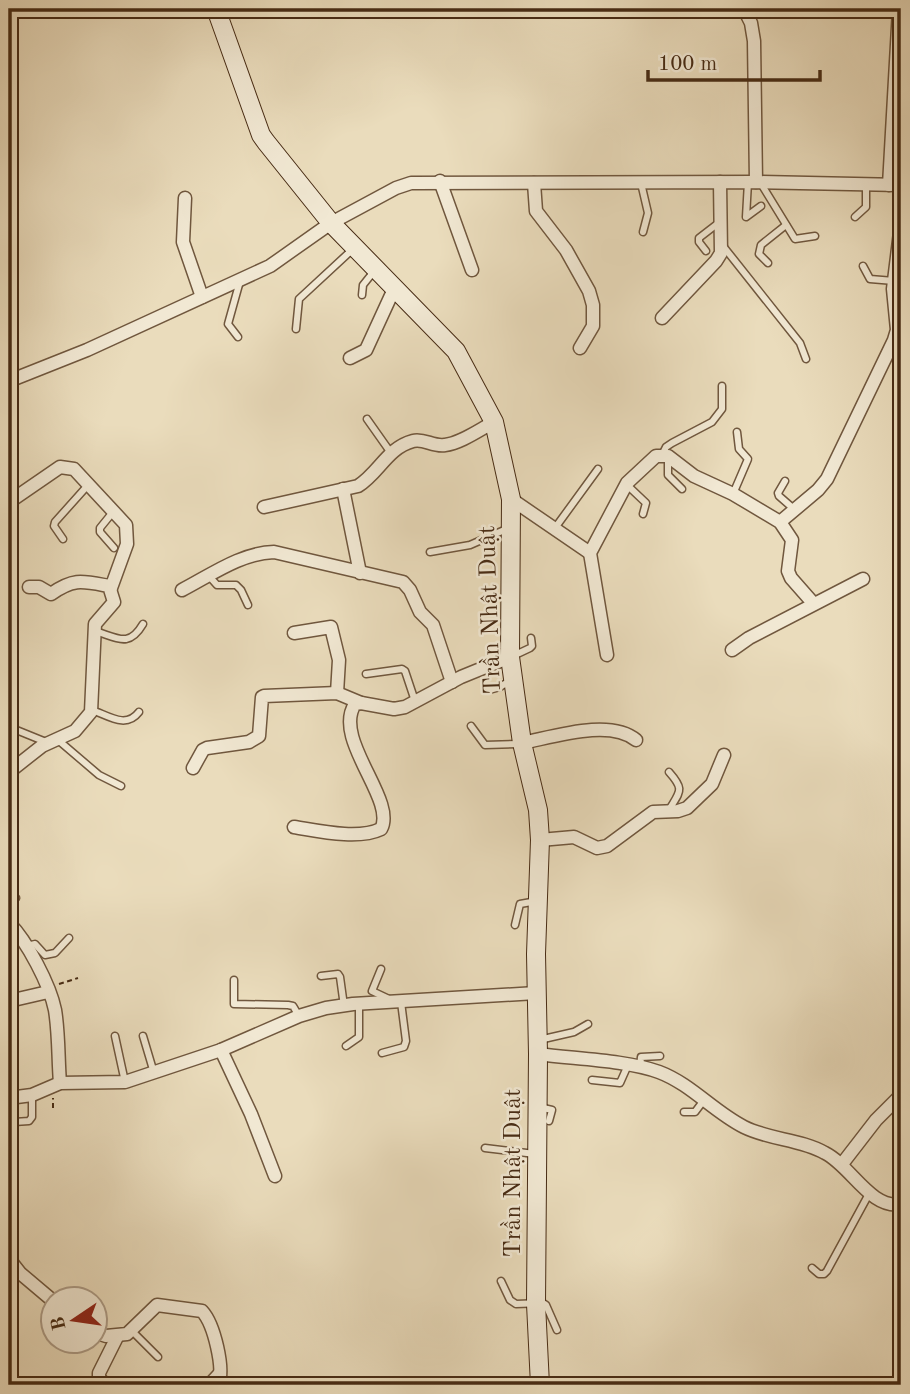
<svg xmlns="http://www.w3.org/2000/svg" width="910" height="1394" viewBox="0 0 910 1394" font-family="'Old Standard TT',serif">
	<rect width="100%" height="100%" fill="#eadcbc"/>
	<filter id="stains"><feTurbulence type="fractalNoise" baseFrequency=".00286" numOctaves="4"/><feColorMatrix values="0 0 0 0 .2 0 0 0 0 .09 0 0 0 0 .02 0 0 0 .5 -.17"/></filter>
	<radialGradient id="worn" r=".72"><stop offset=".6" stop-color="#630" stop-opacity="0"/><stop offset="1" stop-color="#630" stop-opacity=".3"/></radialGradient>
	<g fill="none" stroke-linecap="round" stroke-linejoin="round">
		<g stroke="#70573e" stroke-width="9">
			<g id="service">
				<polyline points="748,182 746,217 761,206"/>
				<polyline points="760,182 795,239 815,236"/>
				<polyline points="641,183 648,213 643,232"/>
				<polyline points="855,217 866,207 866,184"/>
				<polyline points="723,246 800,343 806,359"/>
				<polyline points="706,251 699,242 699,238 721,221"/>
				<polyline points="768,263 759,254 761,245 786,225"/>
				<polyline points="863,266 870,279 894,281"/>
				<polyline points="362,295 363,285 375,270"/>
				<polyline points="296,329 299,299 353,249"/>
				<polyline points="238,337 228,324 240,281"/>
				<polyline points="367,419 391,453"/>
				<polyline points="662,455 666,447 672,443 712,422 722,409 722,386"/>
				<polyline points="668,456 668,475 682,489"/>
				<polyline points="785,481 778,493 779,496 795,510"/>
				<polyline points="626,484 646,503 643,514"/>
				<polyline points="733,494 748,459 739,449 737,432"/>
				<polyline points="113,512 100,528 100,532 114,548"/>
				<polyline points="555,528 598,469"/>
				<polyline points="63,539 54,526 55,522 89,484"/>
				<polyline points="430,552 470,545 509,528"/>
				<polyline points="209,576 217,585 236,585 241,590 248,605"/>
				<path d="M95,631C118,638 129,648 143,624"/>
				<polyline points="513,656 530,648 532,646 531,638"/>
				<polyline points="366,674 402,669 405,671 415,701"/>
				<polyline points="489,690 500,687 511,680"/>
				<path d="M92,710C109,716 126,729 139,712"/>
				<polyline points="471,726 485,745 519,744"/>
				<polyline points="9,727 46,742"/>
				<polyline points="58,740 99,775 121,786"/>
				<path d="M669,810C680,791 685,790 669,772"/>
				<polyline points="9,894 16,898"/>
				<polyline points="515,925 520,904 537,901"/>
				<polyline points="27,946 35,944 45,955 55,953 69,938"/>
				<polyline points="381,969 372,991 389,999"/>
				<polyline points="321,976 338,974 340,977 344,1006"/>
				<polyline points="234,980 234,1004 288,1005 293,1006 299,1016"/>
				<polyline points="115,1036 125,1082"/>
				<polyline points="143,1036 154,1073"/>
				<polyline points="539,1040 574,1032 588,1024"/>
				<polyline points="346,1046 359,1037 359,1004"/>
				<polyline points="382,1053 404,1047 406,1041 401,1002"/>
				<polyline points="640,1067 641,1057 660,1056"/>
				<polyline points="592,1080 620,1083 628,1065"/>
				<polyline points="539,1107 552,1110 549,1121"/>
				<polyline points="684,1112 695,1112 704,1100"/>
				<polyline points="14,1122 29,1121 32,1117 32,1095"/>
				<polyline points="485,1148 535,1154"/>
				<polyline points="812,1268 819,1274 824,1274 827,1271 870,1192"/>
				<polyline points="501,1281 510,1300 516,1304 543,1303 546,1305 557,1330"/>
				<polyline points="132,1331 158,1357"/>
				<polyline points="68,1346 70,1342"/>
				<polyline points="177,1382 181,1385"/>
				<polyline points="205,1385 218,1371"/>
			</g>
		</g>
		<g stroke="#70573e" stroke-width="15">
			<g id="minor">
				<polyline points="744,9 751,23 754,41 756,182"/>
				<polyline points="440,181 472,270"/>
				<polyline points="534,183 536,211 566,250 589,291 593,305 593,326 580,348"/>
				<polyline points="889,185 899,9"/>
				<polyline points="185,198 183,242 202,297"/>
				<polyline points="662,318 716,261 721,253 720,182"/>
				<polyline points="350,358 366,350 394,289"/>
				<polyline points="9,381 87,350 270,266 331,223 396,188 411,183 756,182 901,185"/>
				<polyline points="343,489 360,573"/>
				<polyline points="511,499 590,553"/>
				<polyline points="9,505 12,500 60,467 74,469 126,525 127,544 111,588"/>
				<path d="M264,507L358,486C379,473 387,448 413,441C424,438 433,447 445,445C461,443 479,430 494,422"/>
				<polyline points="9,517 11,526"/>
				<polyline points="780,522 818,490 827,479 894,340 897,330 893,289 901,224"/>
				<path d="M182,590C211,575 241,553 274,552L403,582L410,590L420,612L433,625L452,682"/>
				<polyline points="294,633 331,627 339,660 337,693"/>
				<polyline points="732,650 749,638 863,579"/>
				<polyline points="607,655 590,553 627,483 656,456 668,456 694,476 733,494 780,522 792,540 788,571 791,578 813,603"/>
				<path d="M522,743C553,737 610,718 636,740"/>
				<polyline points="193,768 203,750 207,748 249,742 259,736 262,697 264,696 337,693 361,703 394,709 405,707 461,677 510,657"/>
				<path d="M9,772L42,746L75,731L91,712L95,624L114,602L109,586C82,581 74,578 51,594L39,587H29"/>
				<path d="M294,827C319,831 358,840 381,829C397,800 332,739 355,704L361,703"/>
				<polyline points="540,840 574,837 597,848 607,846 653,812 678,811 687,808 712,784 724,755"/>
				<path d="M9,923C27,941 50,985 55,1010C59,1034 58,1059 60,1083"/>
				<polyline points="9,1001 48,992"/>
				<polyline points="221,1050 251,1114 275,1176"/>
				<path d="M538,1054C574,1059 626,1060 659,1072C691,1084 714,1112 744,1127C770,1140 800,1139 825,1153C851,1166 871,1210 901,1204"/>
				<polyline points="9,1098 32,1095 60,1083 125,1082 221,1050 299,1016 326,1008 353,1004 536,993"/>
				<polyline points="842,1164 876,1120 901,1095"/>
				<polyline points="9,1259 20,1273 52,1300"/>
				<path d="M94,1332L106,1336L127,1334L157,1305L202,1311C214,1324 225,1369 218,1385"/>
				<polyline points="106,1385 99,1378 99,1373 117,1337"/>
			</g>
		</g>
		<g stroke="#472b14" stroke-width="20">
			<polyline id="secondary" points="216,9 261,135 266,142 331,223 456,351 494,422 511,499 510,657 522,743 538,810 540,840 536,954 538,1054 536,1304 540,1385"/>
		</g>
		<g stroke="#472b14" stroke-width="2" stroke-dasharray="5 3.5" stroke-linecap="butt">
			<polyline points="59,984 78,978"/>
			<polyline points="53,1108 53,1098"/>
		</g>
		<use href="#service" stroke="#f1e8d3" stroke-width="6"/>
		<use href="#minor" stroke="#f1e8d3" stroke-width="12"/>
		<use href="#secondary" stroke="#f1e8d3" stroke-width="18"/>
	</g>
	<g text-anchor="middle" stroke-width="5" stroke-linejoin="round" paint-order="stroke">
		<g font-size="24" fill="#472b14" stroke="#f1e8d3">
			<text transform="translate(489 610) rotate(-92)" y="8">Trần Nhật Duật</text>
			<text transform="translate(512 1173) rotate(-90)" y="8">Trần Nhật Duật</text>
		</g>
	</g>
	<rect width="910" height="1394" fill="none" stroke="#eadcbc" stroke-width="35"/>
	<rect x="10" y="10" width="889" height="1373" fill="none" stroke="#472b14" stroke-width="3.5"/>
	<rect x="18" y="18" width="875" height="1359" fill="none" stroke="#472b14" stroke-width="2"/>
	<g transform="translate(74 1320) rotate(257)"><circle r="33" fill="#f1e8d3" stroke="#ad9c87" stroke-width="2"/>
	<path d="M0-5L12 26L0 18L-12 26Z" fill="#8f2418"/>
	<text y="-10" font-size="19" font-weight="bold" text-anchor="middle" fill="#472b14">B</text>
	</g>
	<path d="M648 70v10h172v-10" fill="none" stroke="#472b14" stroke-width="3.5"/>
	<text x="658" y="70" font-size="21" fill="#472b14" stroke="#f1e8d3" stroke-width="5" paint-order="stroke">100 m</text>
	<rect width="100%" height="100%" filter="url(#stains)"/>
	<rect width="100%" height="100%" fill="url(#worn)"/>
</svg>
